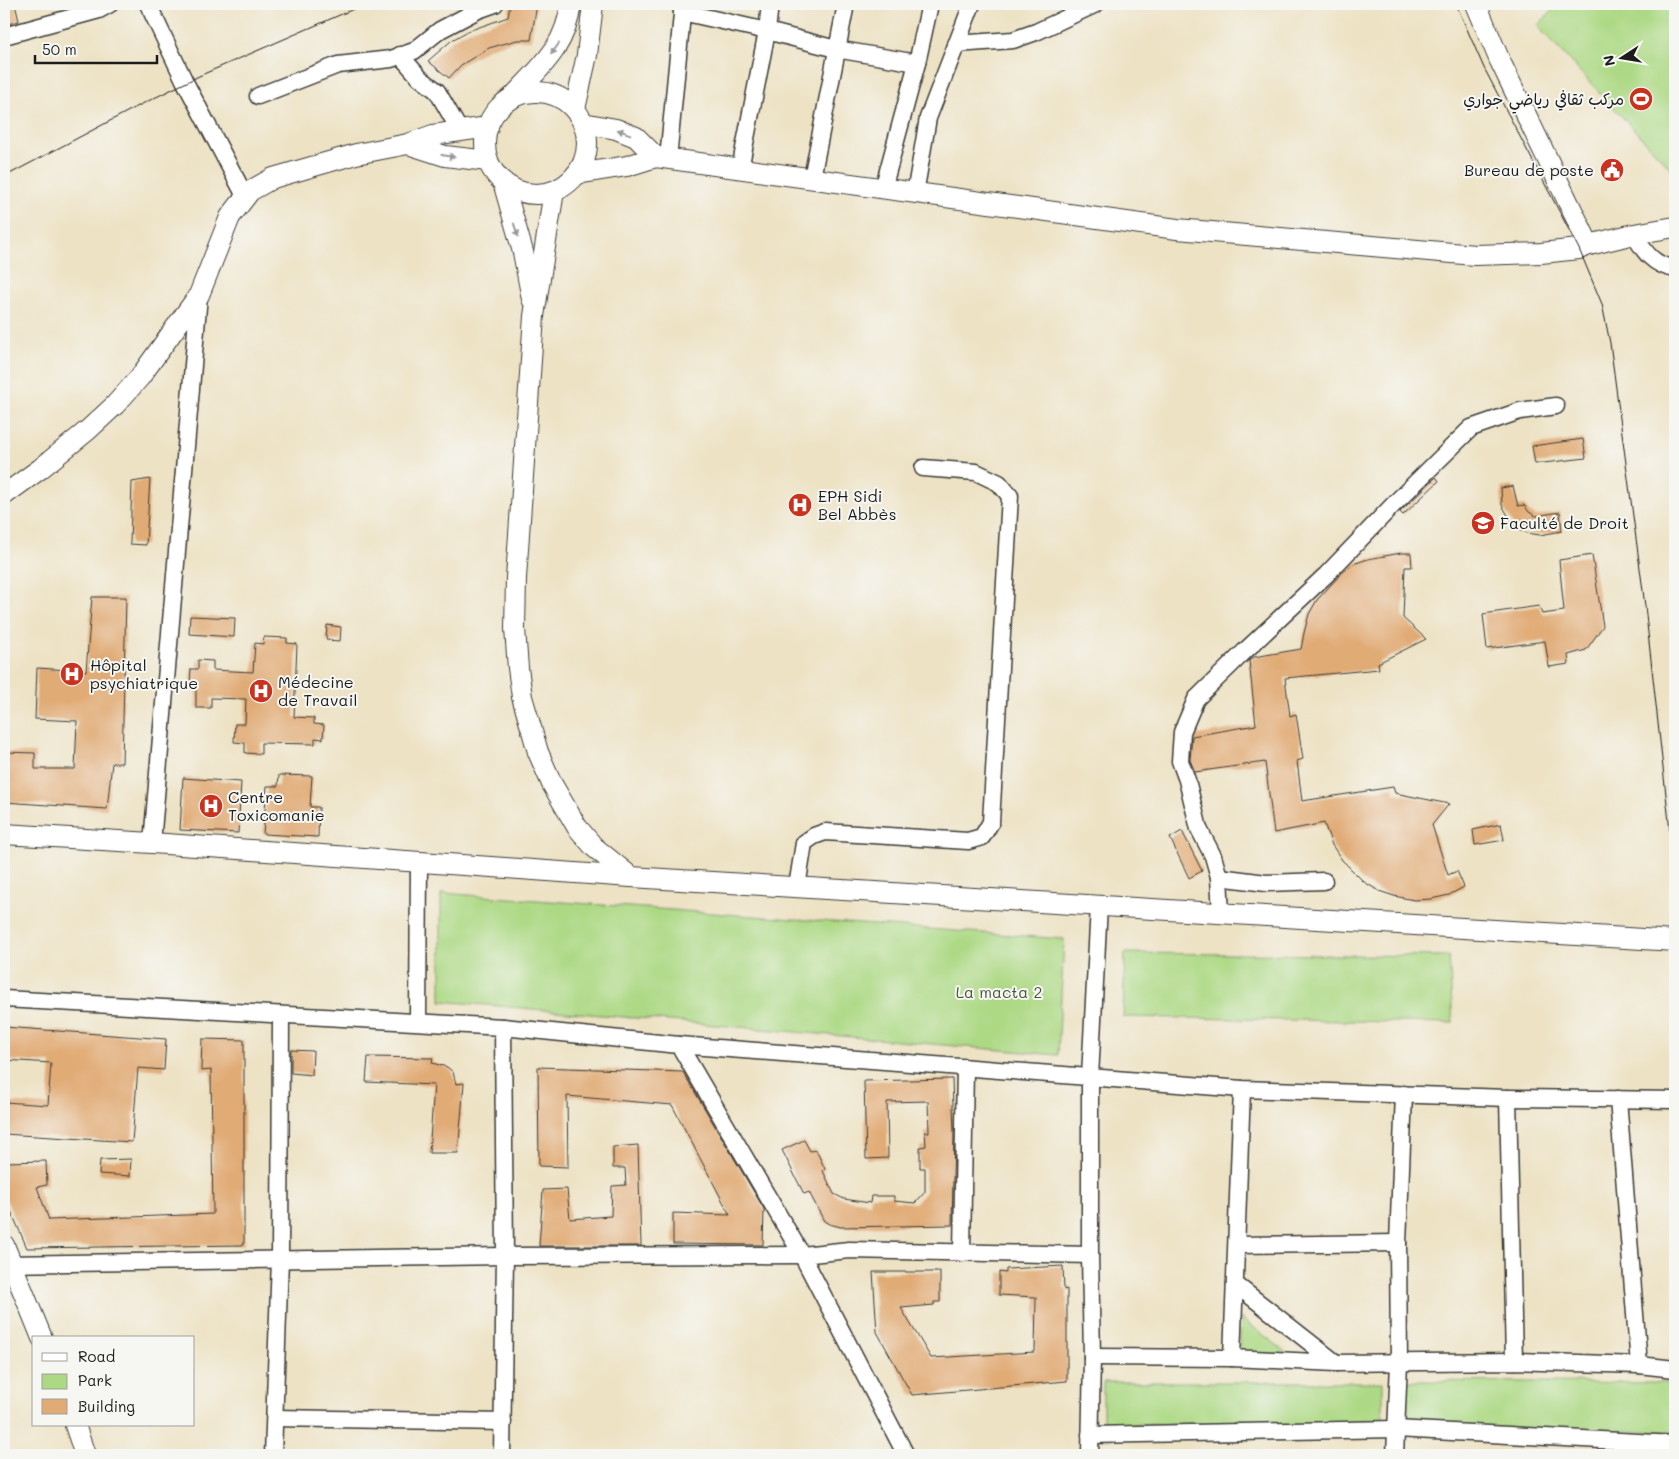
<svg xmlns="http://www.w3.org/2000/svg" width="1679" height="1459" viewBox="0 0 1679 1459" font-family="Mali,'Playpen Sans Arabic',sans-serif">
	<rect width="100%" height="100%" fill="#f6f6f2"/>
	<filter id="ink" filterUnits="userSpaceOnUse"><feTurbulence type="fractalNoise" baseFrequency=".02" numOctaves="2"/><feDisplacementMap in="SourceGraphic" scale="10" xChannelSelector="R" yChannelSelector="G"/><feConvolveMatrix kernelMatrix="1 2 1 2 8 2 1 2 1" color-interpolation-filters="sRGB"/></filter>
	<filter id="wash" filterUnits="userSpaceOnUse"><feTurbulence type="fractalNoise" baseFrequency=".0096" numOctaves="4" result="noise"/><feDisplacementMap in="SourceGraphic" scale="20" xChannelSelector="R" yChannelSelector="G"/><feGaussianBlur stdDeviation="1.12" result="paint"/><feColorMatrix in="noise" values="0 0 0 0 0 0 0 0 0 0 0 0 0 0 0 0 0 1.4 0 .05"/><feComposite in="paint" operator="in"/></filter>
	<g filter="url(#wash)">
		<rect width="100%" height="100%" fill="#ede2c4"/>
		<g fill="#add985" stroke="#647a50">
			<polygon points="1559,4 1675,4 1675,173 1537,26"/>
			<polygon points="441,893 1064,939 1058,1055 441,1001"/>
			<polygon points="1125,953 1449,956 1453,1023 1123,1017"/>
			<polygon points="1241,1318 1290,1355 1239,1356"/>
			<polygon points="1405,1381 1675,1383 1675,1432 1404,1428"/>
			<polygon points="1103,1382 1383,1382 1383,1426 1103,1424"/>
		</g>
		<g id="blocks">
			<g fill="#e1ab76">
				<polygon points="4,4 15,4 19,21 4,25"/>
				<polygon points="510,4 537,4 531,40 517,40 489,48 461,65 449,78 428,61 452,40 468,31 508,17"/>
				<polygon points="1583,439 1586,458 1535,464 1532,446"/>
				<polygon points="1436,477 1439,481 1403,515 1400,512"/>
				<polygon points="150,479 146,545 130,544 132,482"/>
				<polygon points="1513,486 1518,506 1524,505 1529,512 1536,516 1560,512 1562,531 1540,535 1527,533 1514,526 1502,505 1501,488"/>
				<polygon points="1401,553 1411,553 1412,567 1405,567 1403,618 1426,639 1378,663 1379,669 1285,678 1290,716 1296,714 1303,759 1297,761 1302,801 1393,787 1395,793 1449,804 1432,825 1448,875 1457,871 1464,887 1449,895 1431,899 1414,900 1394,896 1379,891 1364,882 1342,860 1332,845 1324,823 1274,833 1265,762 1195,772 1190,760 1192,736 1256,725 1249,661 1254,657 1301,649 1304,633 1309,614 1317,600 1342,573 1353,564 1368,559"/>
				<polygon points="1592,555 1603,626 1586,650 1568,655 1569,664 1549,667 1545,641 1487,649 1483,614 1539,606 1542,614 1564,611 1559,560"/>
				<polygon points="92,597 126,597 122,763 112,763 107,809 4,802 4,752 35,753 35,769 75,769 77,721 35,719 37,668 86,671"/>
				<polygon points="190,616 235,618 234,637 189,634"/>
				<polygon points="327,625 341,627 340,641 326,640"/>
				<polygon points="264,637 287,638 287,643 297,644 294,717 314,718 314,724 324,725 323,739 315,738 315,744 261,743 261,754 245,753 245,743 234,742 235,724 245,724 246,699 211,698 211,708 196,708 196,684 190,683 191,669 198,669 198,660 213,661 213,670 253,672 255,643 263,644"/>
				<polygon points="279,775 312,776 310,807 319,807 318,837 263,834 267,786 278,786"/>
				<polygon points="183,778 241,782 238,833 180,830"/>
				<polygon points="1501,824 1504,840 1475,845 1473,830"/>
				<polygon points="1182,831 1202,871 1189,878 1170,838"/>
				<polygon points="4,1027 166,1039 164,1070 138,1068 132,1142 4,1134 4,1102 48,1105 51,1063 4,1060"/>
				<polygon points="202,1039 244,1040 244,1245 27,1248 4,1195 4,1162 46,1161 47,1185 37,1187 49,1220 213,1214 211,1070 201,1071"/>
				<polygon points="291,1050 313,1051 312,1075 291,1073"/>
				<polygon points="368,1057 433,1058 432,1063 447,1067 453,1072 456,1084 464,1083 458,1153 429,1153 434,1085 366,1082"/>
				<polygon points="538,1067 683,1072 764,1209 763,1245 673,1244 673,1213 730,1215 672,1105 567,1096 568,1167 539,1166"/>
				<polygon points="952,1079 954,1132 952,1225 841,1227 829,1224 824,1221 809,1192 804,1194 782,1150 804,1140 810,1151 816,1150 825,1169 823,1171 834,1194 844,1199 870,1203 871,1196 894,1196 894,1201 915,1203 925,1192 925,1168 920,1168 920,1147 926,1146 925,1132 929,1132 928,1101 887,1102 888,1158 866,1159 864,1081"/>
				<polygon points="638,1145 641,1246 539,1246 543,1190 567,1189 570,1219 611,1216 612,1186 626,1185 625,1168 613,1168 613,1147"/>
				<polygon points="131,1159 130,1176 99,1174 100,1160"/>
				<polygon points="1063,1266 1064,1290 1067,1289 1067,1381 912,1395 877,1332 873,1272 940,1272 940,1302 934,1302 934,1305 901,1308 931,1358 1035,1352 1036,1297 999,1295 999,1272 1006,1273 1006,1269"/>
			</g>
		</g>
	</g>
	<g filter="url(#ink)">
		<use href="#blocks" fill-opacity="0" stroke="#3b3a35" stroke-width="1"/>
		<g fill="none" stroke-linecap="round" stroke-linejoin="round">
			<g stroke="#3b3a35" stroke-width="19">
				<g id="minor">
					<polyline points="148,4 185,82 245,196"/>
					<polyline points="770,4 767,31 836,49 917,63"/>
					<polyline points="682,12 767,31 740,169"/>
					<polyline points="4,36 99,10 110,4"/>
					<polyline points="956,44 1013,40 1036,32 1096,4"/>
					<polyline points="400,55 420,78 437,91 460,131"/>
					<polyline points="258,96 338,65 391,59 414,51 440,30 478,10 495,4"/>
					<polyline points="668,159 683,4"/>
					<polyline points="812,178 846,4"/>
					<polyline points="883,189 917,63 930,4"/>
					<polyline points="915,194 928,118 972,4"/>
					<path d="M1634,234C1644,252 1653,265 1675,269"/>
					<polyline points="152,843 199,295"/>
					<polyline points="1219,877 1266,883 1324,881"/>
					<polyline points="797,887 804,843 814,836 825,832 968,841 982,837 991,822 1010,496 999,483 976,472 923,468"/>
					<polyline points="1221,914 1219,877 1213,856 1199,829 1187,780 1180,761 1182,732 1196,699 1246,650 1326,575 1394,504 1471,428 1520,411 1556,406"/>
					<polyline points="4,999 503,1027 505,1256 502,1455"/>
					<polyline points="418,1021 419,861"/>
					<polyline points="503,1027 679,1045 802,1255"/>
					<polyline points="679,1045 1242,1089 1508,1098 1675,1100"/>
					<polyline points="1508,1098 1514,1361"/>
					<polyline points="1618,1099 1639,1365"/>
					<polyline points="1237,1245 1398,1243"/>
					<polyline points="962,1253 965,1067"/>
					<polyline points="4,1264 505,1256 802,1255"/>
					<polyline points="1235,1284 1336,1363"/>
					<polyline points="1092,1357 1232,1358 1336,1363 1514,1361 1639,1365 1675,1369"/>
					<polyline points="1232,1358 1242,1089"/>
					<polyline points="275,1418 503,1422"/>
					<polyline points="1090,1435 1396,1429 1675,1444"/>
					<polyline points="273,1455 280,1259 281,1015"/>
					<polyline points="906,1455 802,1255 849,1250 1090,1255"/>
					<polyline points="1090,1455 1092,1357 1090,1255 1090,1077 1099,906"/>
					<polyline points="1395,1455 1399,1363 1398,1243 1404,1094"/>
				</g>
			</g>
			<g stroke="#3b3a35" stroke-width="22">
				<g id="major">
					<polyline points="1476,4 1500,61 1589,245"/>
					<circle cx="536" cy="143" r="51"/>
					<path d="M511,99C540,67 565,49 571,4"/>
					<polyline points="575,109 587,55 593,4"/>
					<polyline points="583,123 616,129 636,137 656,157"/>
					<polyline points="408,144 445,156 488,161"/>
					<polyline points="577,174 627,166 656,157 1177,229 1475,255 1541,253 1579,249 1589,245 1634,234 1675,227"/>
					<polyline points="503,182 523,252 532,299"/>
					<polyline points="554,191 534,316 516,578 515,629 518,668 522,697 530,724 538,752 552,784 577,827 594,847 631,877 1675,941"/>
					<polyline points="4,495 40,469 88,430 115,405 140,377 199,295 230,217 250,191 273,178 356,154 408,144 433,135 488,127"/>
					<polyline points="4,834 152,843 631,877"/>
					<polyline points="4,1245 42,1338"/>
					<polyline points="75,1425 85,1455"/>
				</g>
			</g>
			<use href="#minor" stroke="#fff" stroke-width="16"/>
			<use href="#major" stroke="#fff" stroke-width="20"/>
			<g stroke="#1c1c1c" stroke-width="1">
				<polyline points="1456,4 1484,68 1579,249 1602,304 1610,343 1645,606 1675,876"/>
				<polyline points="4,177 142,104 199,76 365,4"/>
			</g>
		</g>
		<defs><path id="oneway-solid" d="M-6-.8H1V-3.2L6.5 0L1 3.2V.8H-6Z" transform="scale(1.25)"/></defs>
		<g fill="#999">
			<use href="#oneway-solid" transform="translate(555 49) rotate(126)"/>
			<use href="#oneway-solid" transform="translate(624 132) rotate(-160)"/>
			<use href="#oneway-solid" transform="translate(448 156) rotate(10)"/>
			<use href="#oneway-solid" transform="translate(516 230) rotate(72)"/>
		</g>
	</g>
	<defs>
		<g id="stadium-disc" transform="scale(1.25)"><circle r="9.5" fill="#c8321e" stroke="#f6f6f2"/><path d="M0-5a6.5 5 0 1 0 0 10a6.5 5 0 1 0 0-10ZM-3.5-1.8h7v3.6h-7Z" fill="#fff"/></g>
		<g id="civic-disc" transform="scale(1.25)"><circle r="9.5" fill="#c8321e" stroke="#f6f6f2"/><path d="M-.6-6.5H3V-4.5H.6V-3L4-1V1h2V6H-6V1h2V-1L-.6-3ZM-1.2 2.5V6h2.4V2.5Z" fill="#fff"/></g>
		<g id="hospital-disc" transform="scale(1.25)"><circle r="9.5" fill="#c8321e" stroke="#f6f6f2"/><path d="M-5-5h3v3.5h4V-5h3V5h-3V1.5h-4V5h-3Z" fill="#fff"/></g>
		<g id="university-disc" transform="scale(1.25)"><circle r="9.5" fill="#c8321e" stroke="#f6f6f2"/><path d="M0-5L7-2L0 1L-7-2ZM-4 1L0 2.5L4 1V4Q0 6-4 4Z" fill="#fff"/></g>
	</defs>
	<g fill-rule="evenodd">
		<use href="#stadium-disc" x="1641" y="99"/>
		<use href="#civic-disc" x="1612" y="170"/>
		<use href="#hospital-disc" x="800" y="505"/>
		<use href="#university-disc" x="1483" y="523"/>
		<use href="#hospital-disc" x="72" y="674"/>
		<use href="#hospital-disc" x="261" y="691"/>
		<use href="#hospital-disc" x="211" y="806"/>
	</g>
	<g text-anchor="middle" stroke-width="4" stroke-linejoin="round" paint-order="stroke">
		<g font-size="16" fill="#1c1c1c" stroke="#f6f6f2" text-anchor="start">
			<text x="1624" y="105" text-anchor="end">مركب ثقافي رياضي جواري</text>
			<text x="1594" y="176" text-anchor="end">Bureau de poste</text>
			<text x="818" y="502">EPH Sidi<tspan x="818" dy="18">Bel Abbès</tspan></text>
			<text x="1500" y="529">Faculté de Droit</text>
			<text x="90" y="671">Hôpital<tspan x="90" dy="18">psychiatrique</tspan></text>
			<text x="278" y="688">Médecine<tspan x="278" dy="18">de Travail</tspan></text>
			<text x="228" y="803">Centre<tspan x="228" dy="18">Toxicomanie</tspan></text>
		</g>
		<g font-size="16" fill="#48553c" stroke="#f6f6f2">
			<text x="999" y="998">La macta 2</text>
		</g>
	</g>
	<rect width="1679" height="1459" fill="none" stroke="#f6f6f2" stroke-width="20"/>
	<rect x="32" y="1336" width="162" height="90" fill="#f6f6f2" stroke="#9f9f9c"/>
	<rect x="42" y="1353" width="25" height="8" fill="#ffffff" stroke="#9f9f9c"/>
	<text x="78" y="1362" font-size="15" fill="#1c1c1c">Road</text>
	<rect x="42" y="1374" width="25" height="15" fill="#add985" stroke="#9f9f9c"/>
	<text x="78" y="1386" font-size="15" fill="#1c1c1c">Park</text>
	<rect x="42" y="1399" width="25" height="15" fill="#e1ab76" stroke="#9f9f9c"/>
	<text x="78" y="1412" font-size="15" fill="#1c1c1c">Building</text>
	<g transform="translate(1622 58) rotate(258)" stroke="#f6f6f2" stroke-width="4" paint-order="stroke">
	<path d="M0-4L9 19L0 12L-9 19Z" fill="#1c1c1c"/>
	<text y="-8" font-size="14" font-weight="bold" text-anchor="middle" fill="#1c1c1c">N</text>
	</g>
	<path d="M35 55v8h122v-8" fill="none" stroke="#1c1c1c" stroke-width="2.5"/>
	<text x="42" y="55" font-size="15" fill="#1c1c1c" stroke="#f6f6f2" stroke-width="4" paint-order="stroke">50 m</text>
</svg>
